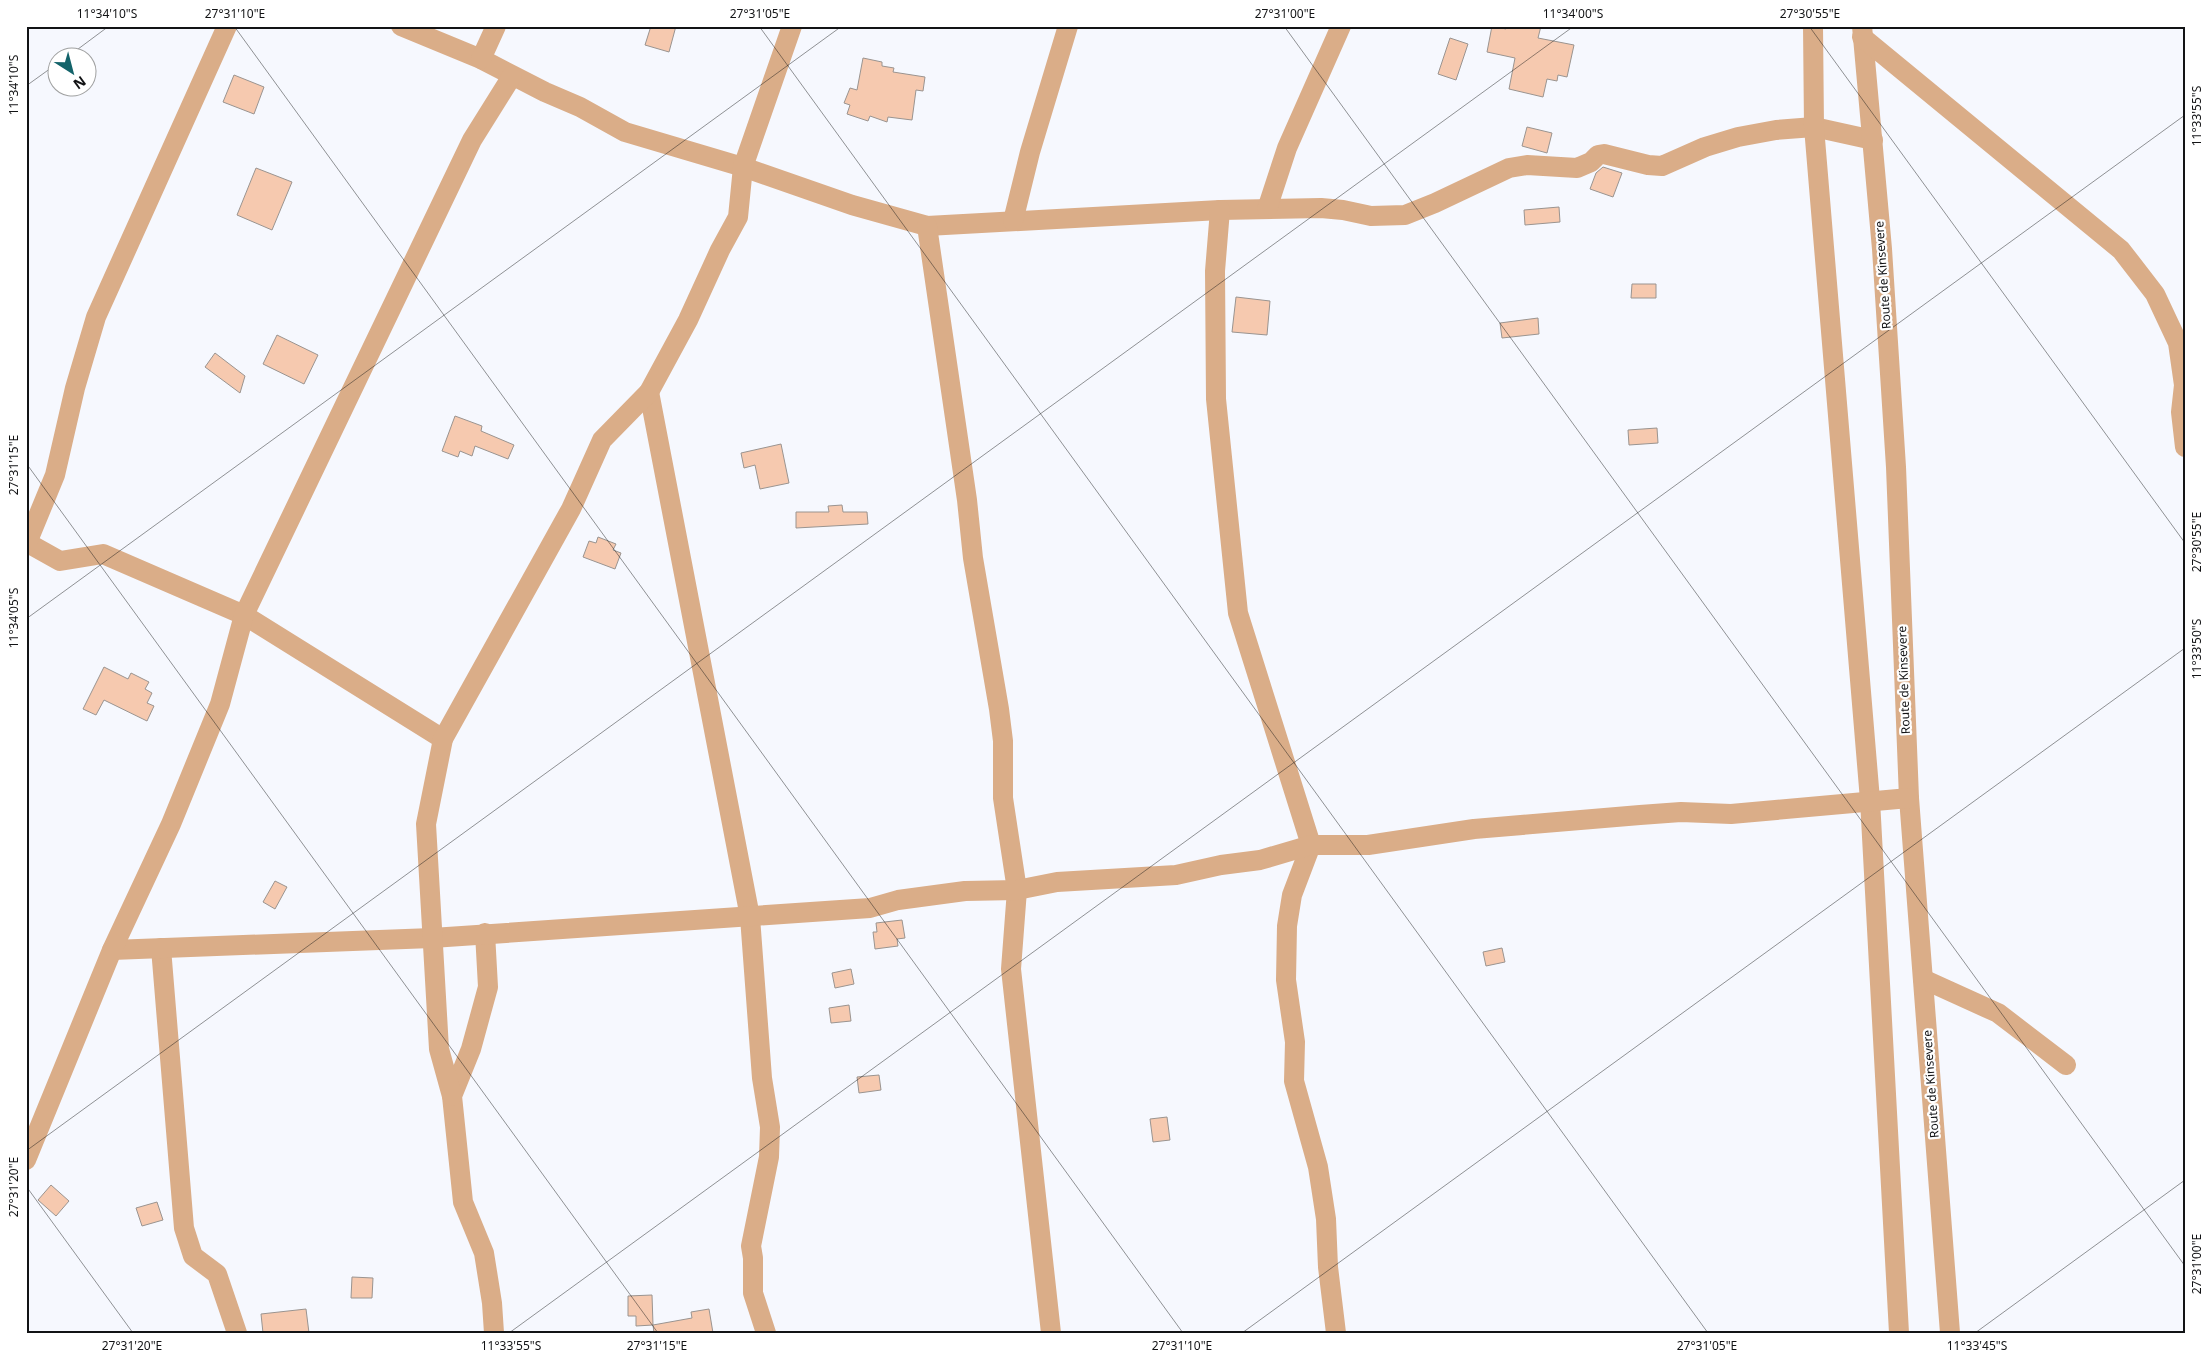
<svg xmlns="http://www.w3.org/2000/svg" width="2211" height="1359" viewBox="0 0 2211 1359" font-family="'Noto Sans',sans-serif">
	<rect width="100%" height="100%" fill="#f6f8fe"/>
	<g fill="#f6c9af" stroke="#9a9490">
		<polygon points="651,26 676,26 669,52 645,45"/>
		<polygon points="1492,26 1506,29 1507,26 1541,26 1538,38 1574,45 1567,77 1558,75 1557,81 1547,79 1543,97 1509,89 1515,58 1487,52"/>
		<polygon points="1450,38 1468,44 1456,80 1438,74"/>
		<polygon points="863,58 882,62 882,66 894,68 893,72 925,77 923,91 916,90 912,120 888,117 887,122 870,116 868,121 847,114 850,105 844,103 850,88 857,90"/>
		<polygon points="234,75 264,87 254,114 223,102"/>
		<polygon points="1527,127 1552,133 1547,153 1522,146"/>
		<polygon points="1603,167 1622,173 1613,197 1590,189 1596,173"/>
		<polygon points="256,168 292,182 272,230 237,215"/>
		<polygon points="1559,207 1560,222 1525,225 1524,210"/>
		<polygon points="1632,284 1656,284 1656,298 1631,298"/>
		<polygon points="1236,297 1270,301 1267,335 1232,332"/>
		<polygon points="1538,318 1539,334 1502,338 1500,323"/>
		<polygon points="277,335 318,355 304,384 263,364"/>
		<polygon points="215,353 245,376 240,393 205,367"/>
		<polygon points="455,416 482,426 481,431 514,445 508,459 475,446 472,456 460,451 458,457 442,451"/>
		<polygon points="1657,428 1658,443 1629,445 1628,430"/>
		<polygon points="781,444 789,483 760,489 755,465 744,468 741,453"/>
		<polygon points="842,505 843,512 867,512 868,524 796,528 796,512 829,512 828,506"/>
		<polygon points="598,537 616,544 613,550 621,553 615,569 583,557 589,541 596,543"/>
		<polygon points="104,667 128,679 131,673 149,682 145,689 152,693 147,703 154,706 147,721 104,700 96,715 83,709"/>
		<polygon points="275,881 287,887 275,909 263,902"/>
		<polygon points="902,920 905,938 897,939 898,946 875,949 873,932 877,932 876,923"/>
		<polygon points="1502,948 1505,962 1486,966 1483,952"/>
		<polygon points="851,969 854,984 835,988 832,973"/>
		<polygon points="849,1005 851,1021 831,1023 829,1008"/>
		<polygon points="879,1075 881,1090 859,1093 857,1077"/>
		<polygon points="1167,1117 1170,1140 1153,1142 1150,1119"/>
		<polygon points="51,1185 69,1201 56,1216 38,1200"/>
		<polygon points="157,1202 163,1220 142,1226 136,1208"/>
		<polygon points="352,1277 373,1278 372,1298 351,1298"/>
		<polygon points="652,1295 653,1325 636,1326 636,1316 628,1316 628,1296"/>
		<polygon points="306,1309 309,1333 263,1333 261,1314"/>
		<polygon points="709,1309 713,1333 654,1333 653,1325 692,1318 691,1312"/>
	</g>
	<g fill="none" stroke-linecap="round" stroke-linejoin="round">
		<g stroke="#daad88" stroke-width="20">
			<polyline points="401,26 481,59 545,92 580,107 625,132 743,167 852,205 927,226 1220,210 1321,208 1343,210 1371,216 1405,215 1435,203 1509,168 1527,165 1577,168 1591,162 1598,155 1604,154 1648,165 1662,166 1705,147 1738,137 1776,130 1814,127 1873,140"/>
			<polyline points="1813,26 1814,127 1870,800 1899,1333"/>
			<polyline points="1862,26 1882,249 1896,467 1909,798 1950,1333"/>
			<polyline points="1862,37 2121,250 2155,294 2178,343 2184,385 2181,412 2185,447"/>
			<polyline points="481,59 496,26"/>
			<polyline points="1267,209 1287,148 1341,26"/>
			<polyline points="1220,210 1215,271 1216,399 1238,613 1311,845 1292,895 1287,926 1286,980 1295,1042 1294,1081 1318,1167 1326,1219 1328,1267 1336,1333"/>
			<polyline points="1013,221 1030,152 1068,26"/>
			<polyline points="927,226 967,500 973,558 999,709 1003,741 1003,798 1017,890 1011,969 1051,1333"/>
			<polyline points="649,392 750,917 762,1078 770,1127 769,1157 751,1246 753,1258 753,1293 766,1333"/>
			<polyline points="26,542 60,561 103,554 244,615 443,739"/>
			<polyline points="27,543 55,475 75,388 96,317 227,26"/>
			<polyline points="485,933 488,987 471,1049 452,1096 463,1202 484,1253 492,1303 494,1333"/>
			<polyline points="161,948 184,1228 193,1256 217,1274 237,1333"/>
			<polyline points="112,950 432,938 870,908 898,900 965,891 1017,890 1057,882 1176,875 1221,865 1260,860 1311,845 1368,845 1474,829 1640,815 1681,812 1731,814 1909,798"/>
			<polyline points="1923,979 1998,1013 2066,1065"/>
			<polyline points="452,1096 439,1049 426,824 443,739 571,509 602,440 649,392 688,320 720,250 738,217 743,167 792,26"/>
			<polyline points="26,1160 112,950 171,824 220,704 244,615 472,140 512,76"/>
		</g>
	</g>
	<path fill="none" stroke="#121315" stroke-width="1" stroke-opacity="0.45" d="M234,26L1183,1333M759,26L1708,1333M1284,26L2185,1266M1809,26L2185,543M66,58L109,26M26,86L58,63M26,463L658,1333M26,619L842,26M26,1151L1574,26M26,1186L133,1333M509,1333L2185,115M1242,1333L2185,648M1975,1333L2185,1180"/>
	<g text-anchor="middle" stroke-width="4.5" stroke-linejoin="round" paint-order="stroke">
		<g font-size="12" fill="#121315" stroke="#fff">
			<text transform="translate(1883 275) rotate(-94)" y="4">Route de Kinsevere</text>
			<text transform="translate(1904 680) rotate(-92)" y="4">Route de Kinsevere</text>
			<text transform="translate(1931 1084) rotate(-94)" y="4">Route de Kinsevere</text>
		</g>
	</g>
	<rect width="2211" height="1359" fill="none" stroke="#ffffff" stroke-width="55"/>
	<g transform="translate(72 72) rotate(144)"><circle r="24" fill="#ffffff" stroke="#a0a1a1"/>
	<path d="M0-4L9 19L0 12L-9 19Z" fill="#13636a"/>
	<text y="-8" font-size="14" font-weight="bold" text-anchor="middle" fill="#121315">N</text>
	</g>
	<rect x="28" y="28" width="2156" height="1304" fill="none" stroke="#121315" stroke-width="2"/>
	<g font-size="12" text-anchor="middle" fill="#121315">
		<text x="107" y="18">11°34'10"S</text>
		<text x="235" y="18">27°31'10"E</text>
		<text x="760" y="18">27°31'05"E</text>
		<text x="1285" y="18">27°31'00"E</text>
		<text x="1573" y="18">11°34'00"S</text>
		<text x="1810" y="18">27°30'55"E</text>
		<text transform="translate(14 85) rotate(-90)" y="4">11°34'10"S</text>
		<text transform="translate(2197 116) rotate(-90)" y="4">11°33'55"S</text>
		<text transform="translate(14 465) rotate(-90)" y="4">27°31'15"E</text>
		<text transform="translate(2197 542) rotate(-90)" y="4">27°30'55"E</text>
		<text transform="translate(14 618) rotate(-90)" y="4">11°34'05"S</text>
		<text transform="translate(2197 649) rotate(-90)" y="4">11°33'50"S</text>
		<text transform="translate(14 1187) rotate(-90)" y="4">27°31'20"E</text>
		<text transform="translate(2197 1264) rotate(-90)" y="4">27°31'00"E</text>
		<text x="132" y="1350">27°31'20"E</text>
		<text x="511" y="1350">11°33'55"S</text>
		<text x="657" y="1350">27°31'15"E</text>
		<text x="1182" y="1350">27°31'10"E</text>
		<text x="1707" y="1350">27°31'05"E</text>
		<text x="1977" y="1350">11°33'45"S</text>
	</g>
</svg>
